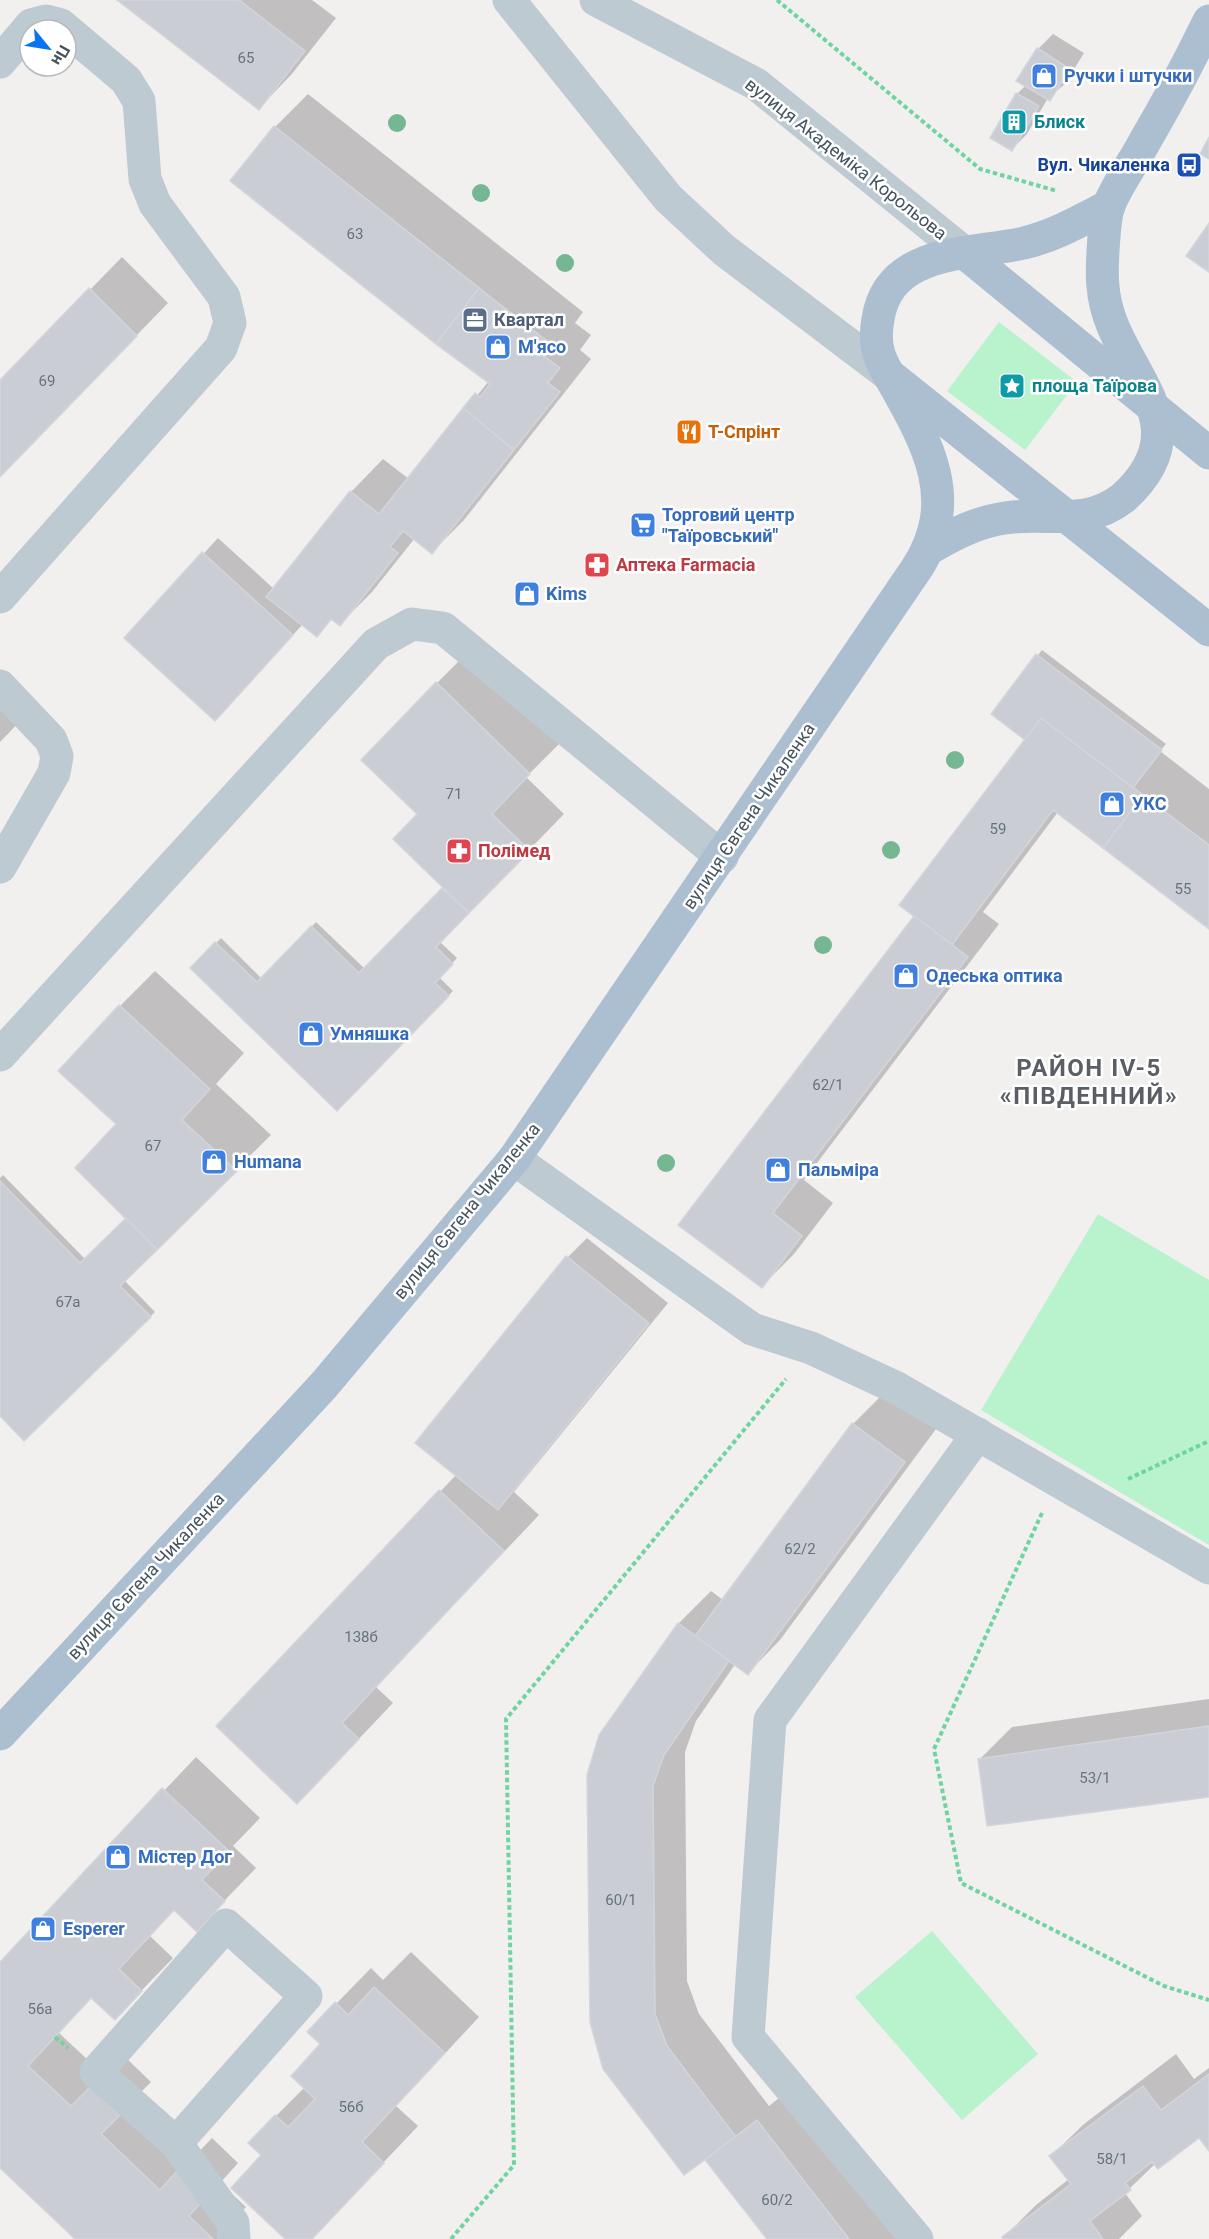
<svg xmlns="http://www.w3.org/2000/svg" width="1209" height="2239" viewBox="0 0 1209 2239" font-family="Roboto,sans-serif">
	<rect width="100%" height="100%" fill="#f2efef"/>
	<g fill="#b9f3ce">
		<polygon points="999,322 1077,382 1025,450 947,391"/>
		<polygon points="1098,1214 1209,1280 1209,1545 981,1410"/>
		<polygon points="932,1931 1038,2054 962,2120 855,1997"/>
	</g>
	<g fill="#0003">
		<polygon points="120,0 312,0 336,18 291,75 259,108"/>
		<polygon points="1053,34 1084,53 1065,84 1048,98 1027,134 1012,149 992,138 1017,94 1026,85 1038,49"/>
		<polygon points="308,94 583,312 575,323 591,335 580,350 591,359 464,520 432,552 415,538 372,592 340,624 333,618 316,635 303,624 230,704 126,638 218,538 274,589 351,492 383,459 409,479 489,381 233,181 275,127"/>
		<polygon points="122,257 168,303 0,476 0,382"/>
		<polygon points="472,648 565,738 526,777 564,814 440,942 457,958 439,977 453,991 337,1109 192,968 221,938 262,979 316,922 365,969 445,887 419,814 437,683"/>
		<polygon points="1042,650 1166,744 1160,751 1209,789 1209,927 1058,812 983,912 999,924 804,1180 833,1203 794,1254 762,1286 681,1225 916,915 1027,739 993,714"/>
		<polygon points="0,685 29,712 0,742"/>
		<polygon points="155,971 244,1053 216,1084 271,1135 124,1280 155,1312 24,1439 0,1414 0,1178 3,1175 85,1259 127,1219 118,1124 120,1006"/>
		<polygon points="587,1238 668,1303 514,1492 539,1515 376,1687 393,1703 333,1766 218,1726 456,1475 417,1443 568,1257"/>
		<polygon points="885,1392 936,1429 780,1640 748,1673 736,1663 696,1721 685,1752 687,1981 699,2014 769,2106 790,2089 907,2239 768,2239 705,2158 684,2173 600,1736 679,1623 711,1591 723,1600 853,1424"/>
		<polygon points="1209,1699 1209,1797 980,1759 1012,1727"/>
		<polygon points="196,1757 260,1818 233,1846 256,1868 197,1929 175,1909 150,1936 173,1958 115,2018 92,1997 59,2033 104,2075 123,2055 151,2082 132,2101 193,2158 212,2138 238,2163 220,2183 246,2207 217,2239 77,2239 0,2166 0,1964"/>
		<polygon points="411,1952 479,2017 396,2106 418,2126 311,2239 287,2239 263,2155 276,2116 305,2087 336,2004 371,1968 383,1980"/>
		<polygon points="1176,2054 1194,2079 1209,2068 1209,2149 1199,2136 1155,2164 1125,2193 1142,2216 1119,2239 1006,2239 1004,2237 1036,2205 1069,2179 1051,2156 1084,2124"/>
	</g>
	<g fill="#caced4" stroke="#d2d5db" stroke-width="1.5">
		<polygon points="117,0 239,0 305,51 259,110"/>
		<polygon points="1037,48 1070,69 1050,101 1016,81"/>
		<polygon points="1016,93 1039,106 1012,151 990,138"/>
		<polygon points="274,126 479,288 436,344 230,181"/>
		<polygon points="1209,137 1209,159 1200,154"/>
		<polygon points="1209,223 1209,272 1186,256"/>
		<polygon points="89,288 137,336 0,477 0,380"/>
		<polygon points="479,288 552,345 544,356 560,368 548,383 560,392 514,450 463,408 475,393 480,397 490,384 436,344"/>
		<polygon points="463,408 514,450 432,554 403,531 390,547 398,553 340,626 331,619 317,637 266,597 350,491 379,514"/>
		<polygon points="202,552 293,635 215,721 124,638"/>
		<polygon points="1036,654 1162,750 1133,788 1041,718 1025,740 991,714"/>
		<polygon points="436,682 530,774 492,814 530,851 469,913 393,839 417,814 361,760"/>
		<polygon points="1041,718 1143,795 1103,848 1053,810 952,945 899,905"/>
		<polygon points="1143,795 1209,845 1209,929 1103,848"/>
		<polygon points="442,888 469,913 436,947 453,964 435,983 449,996 337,1111 190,968 215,942 257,982 311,926 359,973"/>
		<polygon points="914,916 968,957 773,1213 802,1236 762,1288 678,1225"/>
		<polygon points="119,1005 210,1089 182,1120 237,1171 157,1250 75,1168 116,1124 58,1071"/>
		<polygon points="0,1181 80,1263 126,1218 157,1250 120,1286 151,1317 24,1441 0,1416"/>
		<polygon points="566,1256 649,1323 498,1510 415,1443"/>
		<polygon points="852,1423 905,1462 748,1675 695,1636"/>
		<polygon points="439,1490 504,1551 342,1723 359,1739 297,1804 216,1726"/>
		<polygon points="678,1623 729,1661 664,1755 653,1786 655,2014 667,2046 736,2137 684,2175 603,2069 590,2022 587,1775 599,1735"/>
		<polygon points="1209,1726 1209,1797 987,1826 978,1759"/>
		<polygon points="162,1788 229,1851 202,1880 225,1901 197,1932 174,1910 119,1969 142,1991 115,2020 91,1998 28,2066 71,2106 90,2087 120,2115 101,2134 160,2190 178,2170 207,2196 189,2216 213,2239 75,2239 0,2168 0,1962"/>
		<polygon points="374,1987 445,2053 362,2142 384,2163 312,2239 285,2239 231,2188 261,2155 248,2143 275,2115 288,2127 315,2099 291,2076 320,2044 307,2032 335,2002 348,2015"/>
		<polygon points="1209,2074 1209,2151 1199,2138 1158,2169 1152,2162 1125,2183 1131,2190 1090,2221 1103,2239 1004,2239 1002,2237 1071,2184 1049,2156 1143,2086 1161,2110"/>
		<polygon points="757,2120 849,2239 767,2239 705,2160"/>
	</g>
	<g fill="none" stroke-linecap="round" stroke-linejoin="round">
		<g stroke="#6ed4a0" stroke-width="4" stroke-dasharray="4.5 3" stroke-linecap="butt">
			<polyline points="777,0 980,169 1057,191"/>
			<polyline points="1128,1479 1209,1441"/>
			<polyline points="1042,1513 934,1749 961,1883 1164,1986 1209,2000"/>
			<polyline points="55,2037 68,2048"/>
			<polyline points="451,2239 514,2165 506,1719 786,1379"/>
		</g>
		<g stroke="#becad2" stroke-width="33">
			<polyline points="509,0 668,198 724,250 889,375"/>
			<polyline points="596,0 756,84 966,254"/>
			<polyline points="0,62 31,25 46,21 61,25 126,80 139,101 145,179 155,204 224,297 230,323 221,348 0,597"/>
			<polyline points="0,686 51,740 57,756 54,773 0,867"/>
			<polyline points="0,1055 376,644 412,624 443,628 722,857"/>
			<polyline points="514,1159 752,1329 811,1348 897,1388 1209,1568"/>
			<polyline points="176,2143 306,1996 226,1925 96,2072 176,2143 233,2223 234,2239"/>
			<polyline points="917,2239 748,2037 770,1720 978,1434"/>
		</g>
		<g stroke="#acbfd0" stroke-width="33">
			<path d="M1109,206C1082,220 1054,236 1024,243C971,255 889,248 878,319C874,341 877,356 889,375L1209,630"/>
			<polyline points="966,254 1209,453"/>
			<path d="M930,548C954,534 977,522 1005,518C1048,511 1084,528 1123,498C1209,420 1108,367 1103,286C1101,271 1104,218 1109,205C1118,183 1134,162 1145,141C1168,102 1189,62 1209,21"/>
			<path d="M0,1734L324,1385L514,1159L917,568C962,498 925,439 889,375"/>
		</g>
	</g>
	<g fill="#75b693">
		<circle cx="397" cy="123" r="9"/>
		<circle cx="481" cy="193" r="9"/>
		<circle cx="565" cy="263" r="9"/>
		<circle cx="955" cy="760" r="9"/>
		<circle cx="891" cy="850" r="9"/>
		<circle cx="823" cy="945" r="9"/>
		<circle cx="666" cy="1163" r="9"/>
	</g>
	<defs>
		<g id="shop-square" transform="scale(1.35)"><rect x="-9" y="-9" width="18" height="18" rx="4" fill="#3f7fe0" stroke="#fff"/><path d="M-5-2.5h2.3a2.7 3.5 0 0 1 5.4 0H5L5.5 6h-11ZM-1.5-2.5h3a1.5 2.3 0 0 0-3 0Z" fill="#fff"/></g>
		<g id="building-square" transform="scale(1.35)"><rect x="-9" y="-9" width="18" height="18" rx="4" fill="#0f9aa8" stroke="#fff"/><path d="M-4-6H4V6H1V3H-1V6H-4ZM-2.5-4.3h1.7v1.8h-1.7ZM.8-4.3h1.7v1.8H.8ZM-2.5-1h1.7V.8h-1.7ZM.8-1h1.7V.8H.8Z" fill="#fff"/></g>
		<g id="bus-square" transform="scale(1.35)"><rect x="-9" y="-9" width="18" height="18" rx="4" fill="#1a4fb4" stroke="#fff"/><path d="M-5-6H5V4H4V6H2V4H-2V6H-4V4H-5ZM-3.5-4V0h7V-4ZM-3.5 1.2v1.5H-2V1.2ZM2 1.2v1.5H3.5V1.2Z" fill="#fff"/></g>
		<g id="office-square" transform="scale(1.35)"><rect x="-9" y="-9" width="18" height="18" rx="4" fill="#5c6f8a" stroke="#fff"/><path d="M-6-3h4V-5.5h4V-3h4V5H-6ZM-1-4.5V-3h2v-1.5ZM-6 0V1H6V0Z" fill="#fff"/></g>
		<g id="sight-square" transform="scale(1.35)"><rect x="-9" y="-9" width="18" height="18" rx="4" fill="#0f9aa8" stroke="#fff"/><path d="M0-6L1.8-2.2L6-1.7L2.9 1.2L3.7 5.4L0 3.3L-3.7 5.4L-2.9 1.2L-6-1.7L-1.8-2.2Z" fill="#fff"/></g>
		<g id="restaurant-square" transform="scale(1.35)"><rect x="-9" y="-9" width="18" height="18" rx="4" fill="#e8710a" stroke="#fff"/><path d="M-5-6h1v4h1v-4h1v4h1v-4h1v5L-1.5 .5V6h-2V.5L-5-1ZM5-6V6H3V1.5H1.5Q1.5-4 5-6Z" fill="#fff"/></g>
		<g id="supermarket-square" transform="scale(1.35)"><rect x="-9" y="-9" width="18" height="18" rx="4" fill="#3f7fe0" stroke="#fff"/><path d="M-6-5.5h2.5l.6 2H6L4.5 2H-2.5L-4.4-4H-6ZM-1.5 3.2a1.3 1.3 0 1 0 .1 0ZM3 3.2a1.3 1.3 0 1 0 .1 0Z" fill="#fff"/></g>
		<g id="pharmacy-square" transform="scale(1.35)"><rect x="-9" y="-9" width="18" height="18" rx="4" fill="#e0444e" stroke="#fff"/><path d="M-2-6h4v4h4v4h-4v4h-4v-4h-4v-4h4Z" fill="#fff"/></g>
	</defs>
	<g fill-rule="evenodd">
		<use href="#shop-square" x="1044" y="76"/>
		<use href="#building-square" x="1014" y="122"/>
		<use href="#bus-square" x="1189" y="165"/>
		<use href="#office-square" x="475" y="320"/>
		<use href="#shop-square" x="498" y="347"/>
		<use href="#sight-square" x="1012" y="386"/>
		<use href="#restaurant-square" x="689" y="432"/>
		<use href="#supermarket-square" x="643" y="525"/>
		<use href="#pharmacy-square" x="597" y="565"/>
		<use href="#shop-square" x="527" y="594"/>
		<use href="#shop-square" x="1112" y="804"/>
		<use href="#pharmacy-square" x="459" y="851"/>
		<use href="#shop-square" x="906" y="976"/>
		<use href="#shop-square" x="311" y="1034"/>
		<use href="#shop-square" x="214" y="1162"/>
		<use href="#shop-square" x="778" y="1170"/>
		<use href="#shop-square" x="118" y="1857"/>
		<use href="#shop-square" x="43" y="1929"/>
	</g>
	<g text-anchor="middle" stroke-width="5" stroke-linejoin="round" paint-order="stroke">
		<g font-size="15" fill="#66727c">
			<text x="246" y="63">65</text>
			<text x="355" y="239">63</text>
			<text x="47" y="386">69</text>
			<text x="454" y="799">71</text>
			<text x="998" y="834">59</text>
			<text x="1183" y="894">55</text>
			<text x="828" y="1090">62/1</text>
			<text x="153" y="1151">67</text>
			<text x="68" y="1307">67а</text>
			<text x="800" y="1554">62/2</text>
			<text x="361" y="1642">138б</text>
			<text x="1095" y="1783">53/1</text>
			<text x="621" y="1905">60/1</text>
			<text x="40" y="2014">56а</text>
			<text x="351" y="2112">56б</text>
			<text x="1112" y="2164">58/1</text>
			<text x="777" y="2205">60/2</text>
		</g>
		<g font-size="18" font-weight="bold" fill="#366cbe" stroke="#fff" text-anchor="start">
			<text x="1064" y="82">Ручки і штучки</text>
			<text x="518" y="353">М'ясо</text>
			<text x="662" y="521">Торговий центр<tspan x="662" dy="21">"Таїровський"</tspan></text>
			<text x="546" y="600">Kims</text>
			<text x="1132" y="810">УКС</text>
			<text x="926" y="982">Одеська оптика</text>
			<text x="330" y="1040">Умняшка</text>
			<text x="234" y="1168">Humana</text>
			<text x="798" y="1176">Пальміра</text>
			<text x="138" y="1863">Містер Дог</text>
			<text x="63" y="1935">Esperer</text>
		</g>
		<g font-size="18" font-weight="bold" fill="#0d838f" stroke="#fff" text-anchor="start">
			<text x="1034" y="128">Блиск</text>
			<text x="1032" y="392">площа Таїрова</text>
		</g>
		<g font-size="18" fill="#45535e" stroke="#fff">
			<text transform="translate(846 159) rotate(38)" y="6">вулиця Академіка Корольова</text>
			<text transform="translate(749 816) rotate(-56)" y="6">вулиця Євгена Чикаленка</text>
			<text transform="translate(467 1211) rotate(-51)" y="6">вулиця Євгена Чикаленка</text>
			<text transform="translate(146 1576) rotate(-47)" y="6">вулиця Євгена Чикаленка</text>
		</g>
		<g font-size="18" font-weight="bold" fill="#164399" stroke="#fff" text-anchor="end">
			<text x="1170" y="171">Вул. Чикаленка</text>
		</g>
		<g font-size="18" font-weight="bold" fill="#4e5e75" stroke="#fff" text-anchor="start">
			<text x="494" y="326">Квартал</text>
		</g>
		<g font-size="18" font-weight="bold" fill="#c56008" stroke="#fff" text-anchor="start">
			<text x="708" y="438">Т-Спрінт</text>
		</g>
		<g font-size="18" font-weight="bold" fill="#be3a42" stroke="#fff" text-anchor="start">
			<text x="616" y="571">Аптека Farmacia</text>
			<text x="478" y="857">Полімед</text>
		</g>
		<g font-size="24" font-weight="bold" letter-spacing="1.5" fill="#5b5f65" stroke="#fff">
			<text x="1089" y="1076">РАЙОН IV-5<tspan x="1089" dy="28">«ПІВДЕННИЙ»</tspan></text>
		</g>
	</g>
	<g transform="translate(48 48) rotate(120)"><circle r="28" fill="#ffffff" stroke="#b5babf" stroke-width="1.5"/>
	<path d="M0-4.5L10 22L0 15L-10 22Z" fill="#0974f2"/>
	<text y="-9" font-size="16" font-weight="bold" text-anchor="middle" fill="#45535e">Пн</text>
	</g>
</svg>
